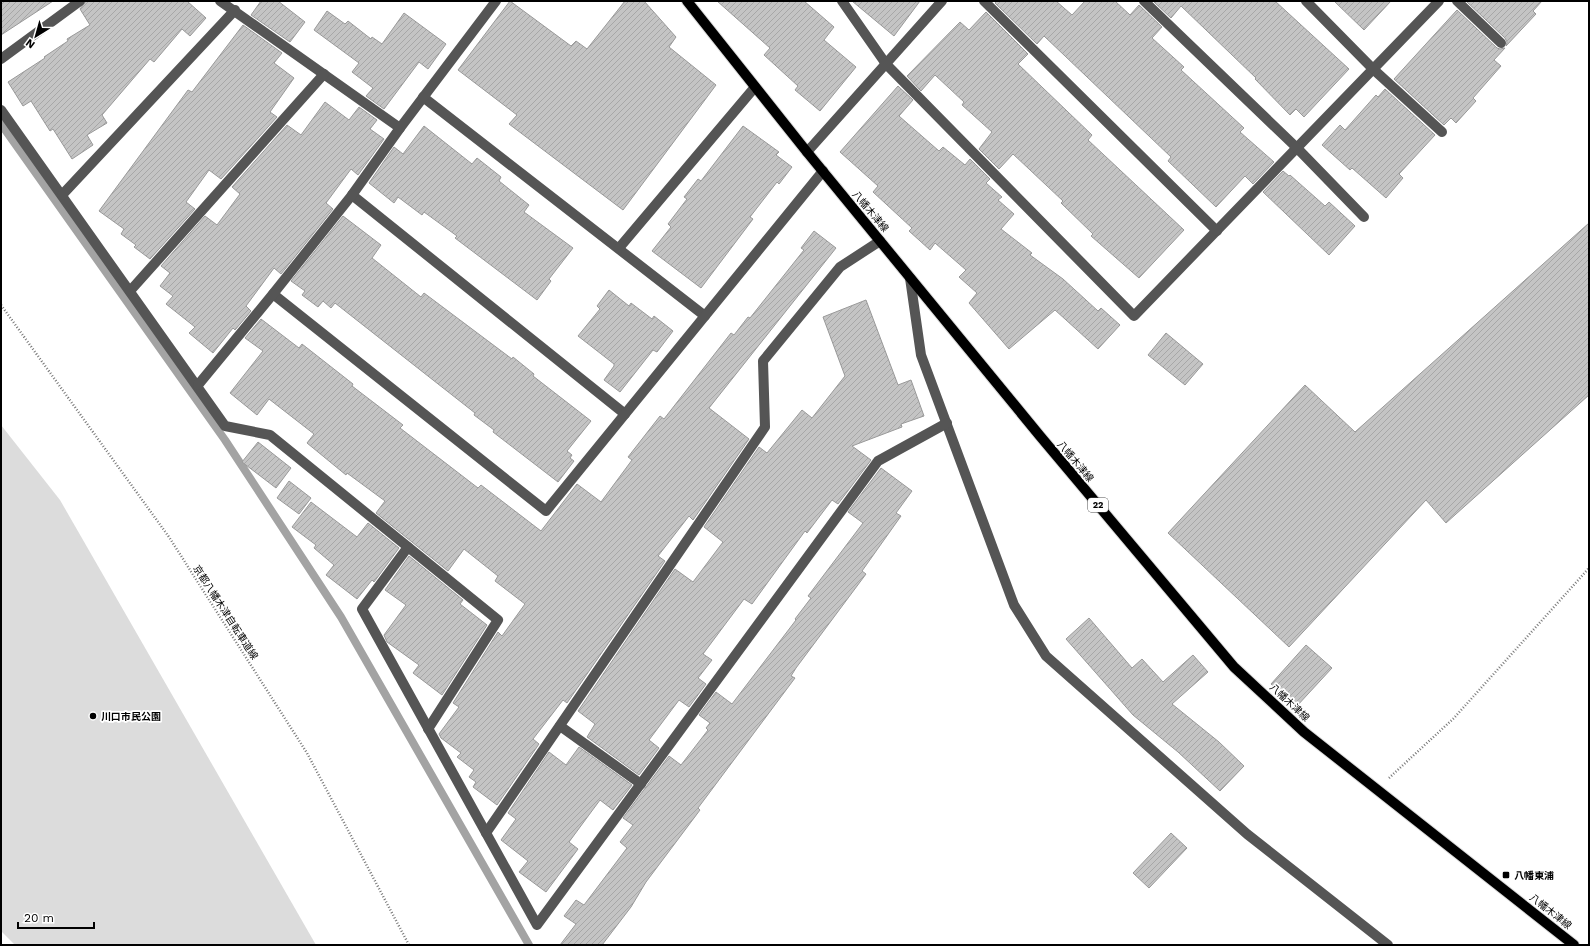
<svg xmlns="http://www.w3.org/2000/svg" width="1590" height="946" viewBox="0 0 1590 946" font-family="'Work Sans','Noto Sans JP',sans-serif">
	<defs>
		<pattern id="building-hatch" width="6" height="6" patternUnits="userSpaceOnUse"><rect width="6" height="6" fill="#c4c4c4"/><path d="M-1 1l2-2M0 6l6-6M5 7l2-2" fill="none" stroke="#a7a7a7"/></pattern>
	</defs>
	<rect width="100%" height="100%" fill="#fff"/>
	<polygon fill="#dcdcdc" points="1,425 60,500 316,945 15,945 1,931"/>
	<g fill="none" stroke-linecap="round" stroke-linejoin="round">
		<polyline stroke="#a3a3a3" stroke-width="8" points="1,124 225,440 341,617 529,945"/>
	</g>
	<g fill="url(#building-hatch)" stroke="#999">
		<polygon points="1,1 53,1 1,35"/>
		<polygon points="86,1 187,1 206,18 190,36 182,29 154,62 150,59 102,115 107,123 87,135 93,145 72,159 53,129 50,131 31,101 23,106 8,82 45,58 44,57 68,41 67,39 90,25 80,9"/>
		<polygon points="261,1 278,1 305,22 290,42 251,15"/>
		<polygon points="510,1 571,46 576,41 587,49 625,1 644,1 676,37 669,47 716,85 623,210 509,124 517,115 458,70"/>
		<polygon points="717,1 804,1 834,27 824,40 856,67 820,111 795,90 798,86 764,55 770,48"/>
		<polygon points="852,1 920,1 894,36"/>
		<polygon points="997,1 1056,1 1072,15 1085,1 1115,1 1130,15 1139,5 1162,27 1152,38 1184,67 1181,70 1244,128 1240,132 1274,162 1253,184 1245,176 1216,207 1168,161 1171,157 1044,36 1037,44 995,3"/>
		<polygon points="1153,1 1275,1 1349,69 1304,117 1296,109 1290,115 1255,79 1256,78 1181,6 1171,18"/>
		<polygon points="1334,1 1391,1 1364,30"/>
		<polygon points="1466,1 1542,1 1533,11 1536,14 1506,46 1507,42 1505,38"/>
		<polygon points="1457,10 1497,48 1500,49 1505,48 1494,60 1501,66 1473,98 1476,101 1456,123 1451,118 1444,125 1394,79"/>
		<polygon points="327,11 345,24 348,21 371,39 372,37 382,44 404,13 446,44 428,69 419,62 384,109 366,96 373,88 352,72 359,63 314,30"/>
		<polygon points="986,12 1028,54 1018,64 1092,135 1088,140 1184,230 1139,278 1091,236 1093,234 1061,203 1063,201 1013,154 999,169 979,149 992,132 962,105 964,102 935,75 921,91 907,76 960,22 969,30"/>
		<polygon points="243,25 282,53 274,63 294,78 270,112 277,117 221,179 209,170 186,202 195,209 150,259 134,247 136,245 121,234 124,229 99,211 188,90 192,92"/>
		<polygon points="898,86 913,100 899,116 939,151 943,147 965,165 970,159 990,179 986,183 1002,197 998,200 1014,214 1001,229 1032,253 1030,255 1063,279 1098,311 1101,308 1120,325 1098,349 1055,310 1009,349 969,303 977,293 959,277 966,270 935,243 930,250 909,231 912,228 873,192 878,186 840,152"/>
		<polygon points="1385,89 1435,135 1399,174 1403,178 1386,198 1352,168 1350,170 1322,145 1340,125 1345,130 1376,95 1378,97"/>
		<polygon points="325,102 349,120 359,107 377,120 370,129 384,139 358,175 351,169 326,203 333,209 281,274 274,268 246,306 251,311 235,330 233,328 213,353 189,333 195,327 166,304 173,296 160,286 170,273 161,266 205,216 217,225 240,194 232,187 287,125 301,135"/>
		<polygon points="424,126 472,164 477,158 501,177 499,181 529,205 524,212 573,248 549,279 551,281 537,300 455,238 457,236 424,212 422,215 398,197 394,203 369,183 394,147 403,154"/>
		<polygon points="743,126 779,152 776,155 792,167 779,184 777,182 750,217 753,219 701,288 652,251 671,227 668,224 687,199 684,197 698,179 701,181"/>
		<polygon points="1283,171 1289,176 1290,175 1325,206 1329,202 1355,226 1329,255 1263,192"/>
		<polygon points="343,216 381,245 372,258 421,297 424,293 512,359 513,357 534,374 533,376 591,421 567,451 572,455 570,458 574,461 558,482 493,432 494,430 474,415 475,413 335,303 331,308 323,301 318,307 302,295 305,291 291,281"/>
		<polygon points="1589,223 1589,395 1446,523 1426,500 1289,647 1168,533 1305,385 1355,432"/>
		<polygon points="814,231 836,248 709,408 749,439 693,520 689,516 658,556 665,561 567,703 563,700 533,739 539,744 497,805 473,787 476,782 469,777 474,770 457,757 461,753 441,738 439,734 459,707 453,703 498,632 502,636 525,604 495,581 498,576 464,549 448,571 376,513 385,501 347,473 346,475 307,443 314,434 269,399 257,415 230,393 263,351 245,338 261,319 299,348 302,344 353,384 352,386 403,425 400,428 478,488 481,485 541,531 577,484 601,502 632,460 628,457 660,416 664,419 731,333 734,335 748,317 750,318 804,250 801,248"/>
		<polygon points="609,290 629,306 631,303 652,319 654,316 673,331 657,352 653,350 620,392 604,380 614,366 614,364 578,336 600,309 597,306"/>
		<polygon points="866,300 898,385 911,380 924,416 901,424 902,427 852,446 871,460 838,504 832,500 807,533 805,531 752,604 744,599 703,654 712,660 698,678 706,684 689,707 679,700 649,740 659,748 639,775 587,737 595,724 578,711 675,569 693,582 723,542 704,527 759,447 767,453 802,410 812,418 845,376 823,317"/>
		<polygon points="1166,333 1203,364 1185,385 1148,355"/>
		<polygon points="258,442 291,468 276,488 242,462"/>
		<polygon points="881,468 912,491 896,513 901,516 862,571 866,574 796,668 791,676 795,678 698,808 700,810 646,882 631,907 602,945 560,945 576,924 564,916 576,900 584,905 627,848 620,842 633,825 623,818 669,756 681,765 708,730 706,728 710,723 699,715 716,692 732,704 796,620 795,619 811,598 808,596 863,523 848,512"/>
		<polygon points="289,481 311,498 299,514 277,498"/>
		<polygon points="311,502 357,537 368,523 399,548 374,582 372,580 357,599 326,575 334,565 314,548 316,545 292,527"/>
		<polygon points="409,556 463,600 460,604 487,625 442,695 413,673 419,665 387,642 384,635 406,605 385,590"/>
		<polygon points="1089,618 1132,668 1142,659 1163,682 1193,655 1208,672 1172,704 1219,742 1244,766 1220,791 1178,752 1133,715 1066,639"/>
		<polygon points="1306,645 1332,668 1296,707 1271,684"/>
		<polygon points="579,747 632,785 613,810 600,800 569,842 578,849 546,892 519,872 528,861 501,840 516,819 508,813 549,752 566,765"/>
		<polygon points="1171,833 1187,848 1149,888 1133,873"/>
	</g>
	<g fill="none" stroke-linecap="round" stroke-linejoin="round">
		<g stroke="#dbdbdb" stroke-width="12">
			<polyline id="major" points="687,1 807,152 1040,436 1234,667 1304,732 1574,945"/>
		</g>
		<g stroke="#777" stroke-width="2.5" stroke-dasharray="1 2" stroke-linecap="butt">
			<polyline points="1,305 169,537 307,753 409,945"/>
			<polyline points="1389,778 1454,718 1589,568"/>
		</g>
		<g stroke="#555" stroke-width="10">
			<polyline points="220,1 400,128"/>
			<polyline points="842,1 886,64 1134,316 1439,1"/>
			<polyline points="984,1 1217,231"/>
			<polyline points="1144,1 1297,148 1364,217"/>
			<polyline points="1306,1 1373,69 1442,132"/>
			<polyline points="1457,1 1501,43"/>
			<polyline points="1,59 80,1"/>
			<polyline points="423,97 705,316"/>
			<polyline points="1,110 225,426 270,435 498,620 428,729"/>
			<polyline points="807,152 942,1"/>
			<polyline points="62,195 235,10"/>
			<polyline points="352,195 625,414"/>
			<polyline points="619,248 755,87"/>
			<polyline points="910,278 921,355 1014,605 1046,656 1247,834 1388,945"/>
			<polyline points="130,291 324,74"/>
			<polyline points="273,294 546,511 823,171"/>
			<polyline points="198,385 273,294 352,195 400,128 496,1"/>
			<polyline points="408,547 362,609 537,925 878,461 947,423"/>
			<polyline points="560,726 641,784"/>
			<polyline points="486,833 765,427 763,361 840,267 880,241"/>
		</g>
		<use href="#major" stroke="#000" stroke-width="10"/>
	</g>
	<g fill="#000" stroke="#fff" stroke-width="1.5">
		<circle cx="93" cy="716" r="4"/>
		<rect x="1502" y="871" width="8" height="8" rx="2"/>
	</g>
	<g text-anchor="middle" stroke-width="3.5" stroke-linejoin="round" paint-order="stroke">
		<rect fill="#fff" stroke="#4c4c4c" stroke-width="1" x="1088" y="498" width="20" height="14" rx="3"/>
		<g font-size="9" font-weight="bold" fill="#000">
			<text x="1098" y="508">22</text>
		</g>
		<g font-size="10" fill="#000" stroke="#fff">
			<text transform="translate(871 211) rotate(50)" y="4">八幡木津線</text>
			<text transform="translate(1076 461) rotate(50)" y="4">八幡木津線</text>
			<text transform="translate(226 612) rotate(57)" y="4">京都八幡木津自転車道線</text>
			<text transform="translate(1290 702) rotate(43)" y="4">八幡木津線</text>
			<text transform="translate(1551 911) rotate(38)" y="4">八幡木津線</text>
		</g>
		<g font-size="10" font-weight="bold" fill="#000" stroke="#fff" text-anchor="start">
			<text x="101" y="720">川口市民公園</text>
			<text x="1514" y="879">八幡東浦</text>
		</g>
	</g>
	<rect width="1590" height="946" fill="none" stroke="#000000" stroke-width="4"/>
	<g transform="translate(36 36) rotate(217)" stroke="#ffffff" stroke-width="3" paint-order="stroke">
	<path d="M0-3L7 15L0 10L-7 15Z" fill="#000000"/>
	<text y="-6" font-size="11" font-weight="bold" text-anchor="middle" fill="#000000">N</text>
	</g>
	<path d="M18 922v6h76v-6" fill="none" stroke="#000000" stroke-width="2"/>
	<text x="24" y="922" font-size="12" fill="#000000" stroke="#ffffff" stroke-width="3" paint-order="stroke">20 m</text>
</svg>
